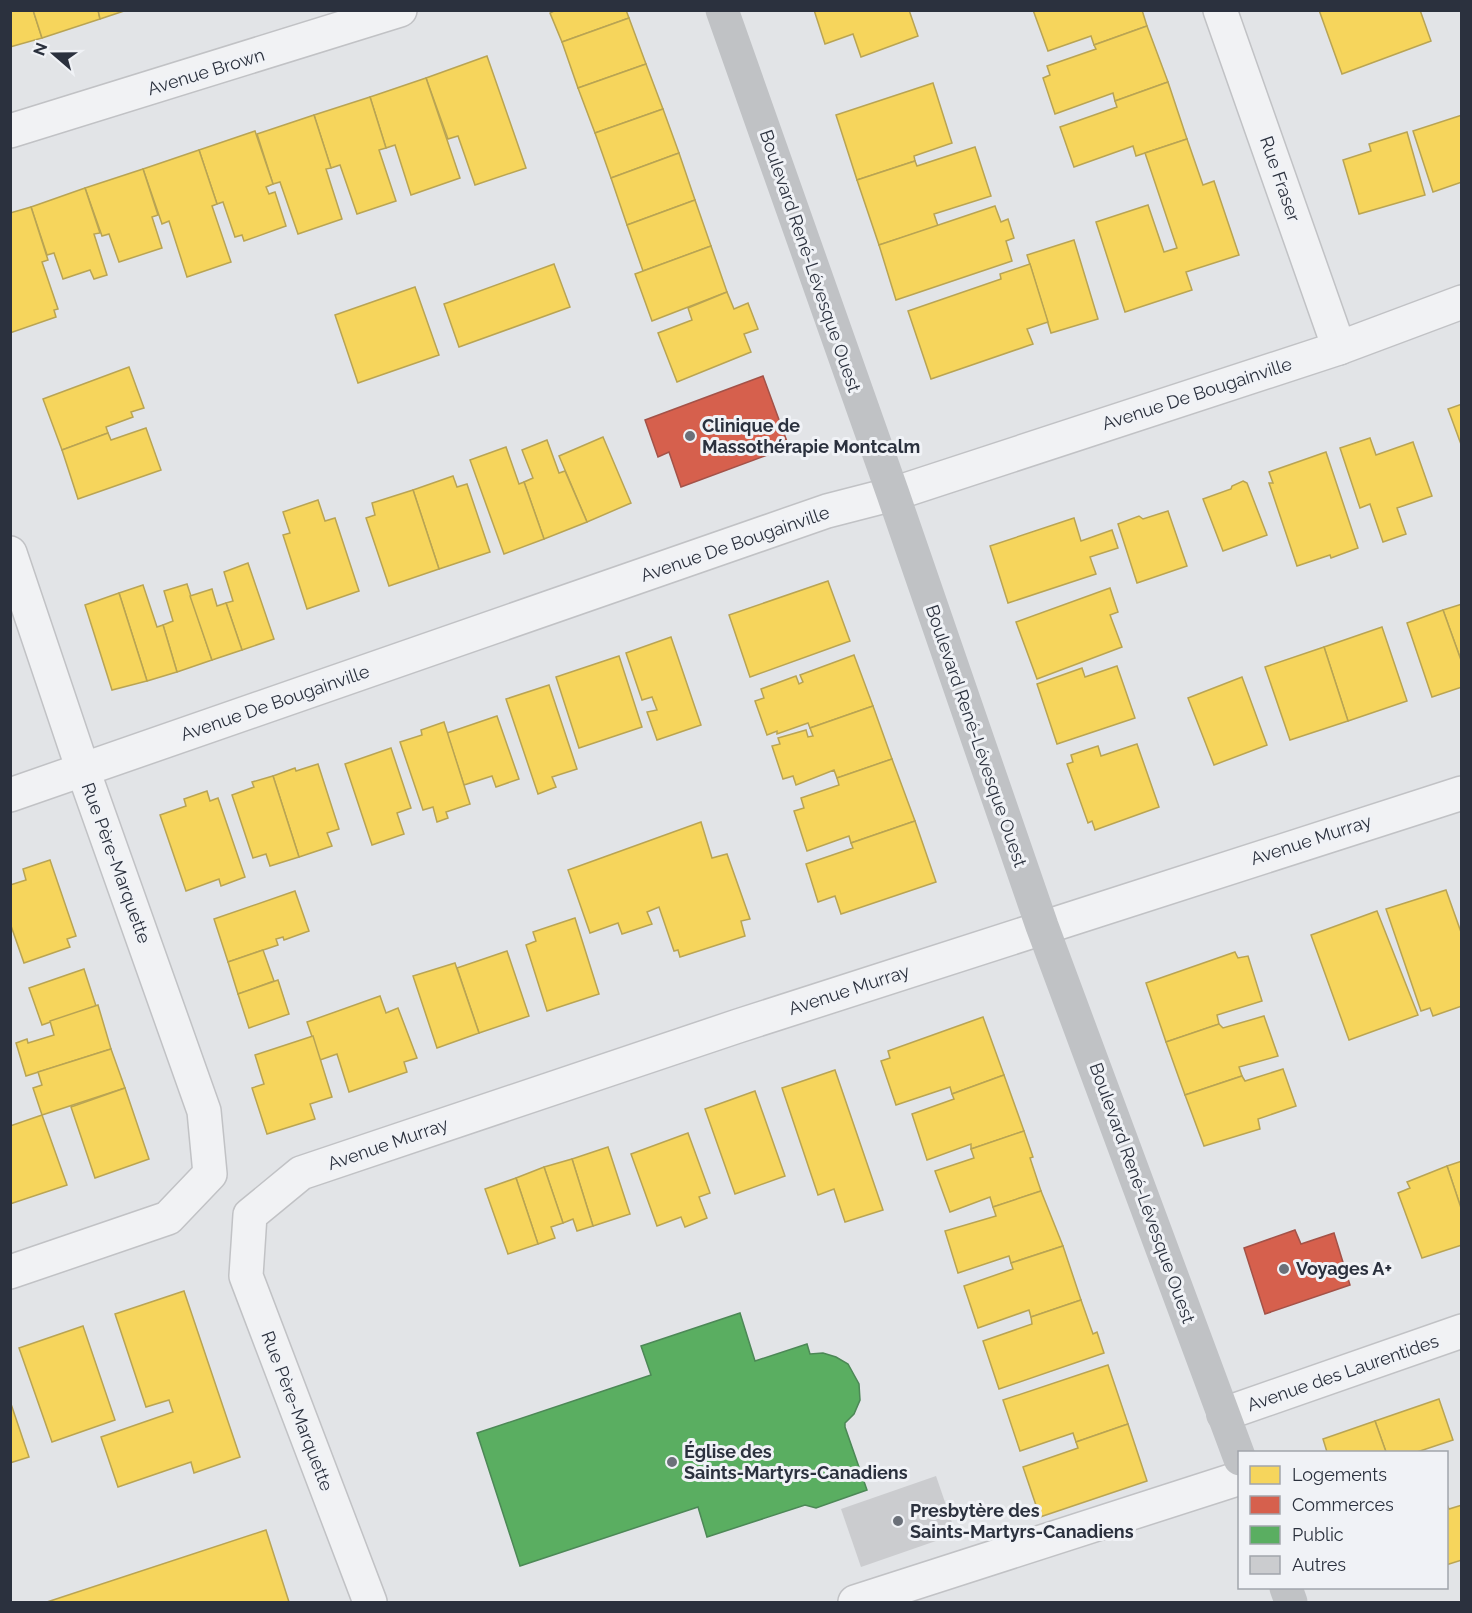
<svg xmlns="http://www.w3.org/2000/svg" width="1472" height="1613" viewBox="0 0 1472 1613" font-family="Raleway,sans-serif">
	<rect width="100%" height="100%" fill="#e2e4e7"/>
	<g fill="#f6d55c" stroke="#b9a453" stroke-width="1.5">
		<polygon points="10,10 33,10 42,38 10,47"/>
		<polygon points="33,10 98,10 100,19 42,38"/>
		<polygon points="98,10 127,10 100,19"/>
		<polygon points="556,10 626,10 629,18 562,42 550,13"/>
		<polygon points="814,10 909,10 918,36 861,57 853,34 825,44"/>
		<polygon points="1033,10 1142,10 1147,26 1094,45 1091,36 1048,51"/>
		<polygon points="1319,10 1420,10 1431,41 1342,74"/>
		<polygon points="629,18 646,64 578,88 562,42"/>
		<polygon points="1147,26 1168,82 1115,101 1113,93 1055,114 1043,78 1050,75 1047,66 1096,49 1094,45"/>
		<polygon points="487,56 526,168 475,185 458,136 448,139 426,78"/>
		<polygon points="646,64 663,109 595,133 578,88"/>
		<polygon points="426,78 460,178 411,195 395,145 386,148 370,97"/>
		<polygon points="1168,82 1187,139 1136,156 1133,146 1074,167 1060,127 1117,107 1115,101"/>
		<polygon points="933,83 952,143 914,156 915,161 857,180 836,115"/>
		<polygon points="370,97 386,148 379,150 396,201 357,214 340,165 331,168 314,115"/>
		<polygon points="663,109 679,153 611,178 595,133"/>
		<polygon points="314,115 331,168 326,169 342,219 298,234 280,182 273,184 257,134"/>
		<polygon points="1462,115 1462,182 1433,192 1413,131"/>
		<polygon points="255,131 273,184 266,187 269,194 275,192 286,226 244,241 242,235 235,237 223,202 217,204 199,150"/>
		<polygon points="1407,132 1425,195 1359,214 1343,160 1371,151 1369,144"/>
		<polygon points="1187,139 1203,185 1214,181 1239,255 1186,272 1192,290 1125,312 1096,222 1148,205 1164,252 1177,248 1145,153"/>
		<polygon points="975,147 991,196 934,214 938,226 879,245 857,180 915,161 917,166"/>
		<polygon points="199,150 217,204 212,206 231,262 187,277 169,221 162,224 143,169"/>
		<polygon points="679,153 695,200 627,225 611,178"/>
		<polygon points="143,169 158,215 152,217 162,248 119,262 109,234 102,236 85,188"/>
		<polygon points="85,188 100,233 94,234 107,275 94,279 90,270 63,279 54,253 47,255 31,207"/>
		<polygon points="695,200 711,246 643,271 627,225"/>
		<polygon points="995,206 1001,222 1008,219 1014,238 1006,241 1012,261 896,300 879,245"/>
		<polygon points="31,207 48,260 42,262 58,309 54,310 56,317 10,333 10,213"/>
		<polygon points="1074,240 1098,319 1051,333 1027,255"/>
		<polygon points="711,246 727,292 652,321 635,274"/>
		<polygon points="554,264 570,307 459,347 444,304"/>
		<polygon points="1030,264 1048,322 1027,329 1033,344 931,379 908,311 1001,279 1000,274"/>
		<polygon points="415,287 439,355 358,383 335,315"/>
		<polygon points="727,292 734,309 748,303 758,329 744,334 751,352 677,382 658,333 692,320 688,308"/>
		<polygon points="129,367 144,408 131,412 133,417 106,427 108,433 62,450 43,399"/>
		<polygon points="1462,404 1462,447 1448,409"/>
		<polygon points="146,428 161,470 78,499 62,450 108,433 111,440"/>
		<polygon points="603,437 631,503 587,522 559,456"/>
		<polygon points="1370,438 1376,455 1413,442 1432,496 1397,508 1406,534 1383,542 1370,504 1360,508 1340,448"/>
		<polygon points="547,440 559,473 565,471 587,522 544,539 524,482 533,478 522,450"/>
		<polygon points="506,447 519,484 524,482 544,539 504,554 470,460"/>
		<polygon points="1326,452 1358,548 1331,558 1330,555 1297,566 1269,483 1273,483 1269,472"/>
		<polygon points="453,476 457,487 467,484 490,552 439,569 413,490"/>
		<polygon points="1243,481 1247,483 1267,535 1223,551 1203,499 1231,489 1232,486"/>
		<polygon points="413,490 439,569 389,586 366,518 375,515 372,503"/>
		<polygon points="318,500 325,521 335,518 359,591 307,609 283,535 290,533 283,512"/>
		<polygon points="1168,511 1187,566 1137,583 1118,524 1139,516 1143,519"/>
		<polygon points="1074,518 1081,541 1112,530 1118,548 1090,557 1096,574 1008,603 990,546"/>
		<polygon points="248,563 274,639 242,650 226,603 233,601 224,572"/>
		<polygon points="828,581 850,641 750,677 729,615"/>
		<polygon points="187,584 212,660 177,672 163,625 173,621 164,591"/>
		<polygon points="143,585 157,627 163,625 177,672 147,681 119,593"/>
		<polygon points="1110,588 1118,612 1110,615 1122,647 1037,679 1016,622"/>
		<polygon points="212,589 217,606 226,603 242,650 212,660 190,596"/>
		<polygon points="119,593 147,681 112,690 85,605"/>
		<polygon points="1462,604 1462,663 1443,610"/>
		<polygon points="1443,610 1462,663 1462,687 1432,697 1407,623"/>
		<polygon points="1382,627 1407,701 1348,721 1324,647"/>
		<polygon points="671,637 701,725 657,740 647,712 657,710 652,697 642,700 626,653"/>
		<polygon points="1324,647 1348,721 1290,740 1265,667"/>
		<polygon points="854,655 873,706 810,728 808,723 777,734 777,731 767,735 755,701 764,698 761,689 796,676 799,684 803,682 800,675"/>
		<polygon points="619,656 642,727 579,748 556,677"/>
		<polygon points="1117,666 1135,718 1057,744 1037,684 1082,668 1085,677"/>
		<polygon points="1242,677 1267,745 1214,765 1188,698"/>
		<polygon points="549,685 577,769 552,777 556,787 538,794 506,699"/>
		<polygon points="873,706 892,759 837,778 834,770 796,785 793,776 783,779 772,746 780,744 778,738 806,730 808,737 813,736 810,728"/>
		<polygon points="497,716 519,779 496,787 492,776 464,785 447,733"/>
		<polygon points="444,722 470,804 446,812 448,818 437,822 433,807 423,810 400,742 422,735 421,730"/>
		<polygon points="1137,744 1159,807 1095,830 1092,821 1088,823 1067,764 1073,762 1071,755 1098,746 1101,756"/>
		<polygon points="391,748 411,808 397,813 404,834 372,845 345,764"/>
		<polygon points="892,759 915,821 851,843 849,836 807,851 794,811 804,808 801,798 839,785 837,778"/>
		<polygon points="318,764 339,829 327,833 332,846 299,857 273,776 295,768 296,771"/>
		<polygon points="273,776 299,857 270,866 266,854 253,858 232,795 254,787 252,782"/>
		<polygon points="207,791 210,801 218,798 245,877 221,886 219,879 186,891 160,815 186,806 184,799"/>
		<polygon points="915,821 936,882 841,914 835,896 818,902 806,864 853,848 851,843"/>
		<polygon points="701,822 712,858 727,854 750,919 741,921 745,936 680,957 678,950 674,951 659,907 647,912 652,924 622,934 618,923 590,933 568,870"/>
		<polygon points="50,860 76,936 67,939 70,947 24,963 10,923 10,885 26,880 23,869"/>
		<polygon points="1446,890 1462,935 1462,1006 1433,1016 1430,1008 1421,1011 1386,909"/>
		<polygon points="295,891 309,931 284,940 283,937 276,939 278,945 228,962 214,919"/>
		<polygon points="1377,911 1418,1015 1349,1040 1311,935"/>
		<polygon points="575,918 599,994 547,1011 526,945 536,941 533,932"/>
		<polygon points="263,950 274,981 238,994 228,962"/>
		<polygon points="507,951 529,1016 479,1033 457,968"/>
		<polygon points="1235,952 1238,958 1248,956 1262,1001 1217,1015 1219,1024 1166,1042 1146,983"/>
		<polygon points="455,963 479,1033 437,1048 413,976"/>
		<polygon points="84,969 96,1006 42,1025 29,988"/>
		<polygon points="278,980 289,1014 249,1028 238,994"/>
		<polygon points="380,996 386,1013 398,1008 417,1058 404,1062 407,1072 349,1092 337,1054 320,1060 307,1022"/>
		<polygon points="98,1005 111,1049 26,1076 16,1043 27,1039 28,1043 54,1035 50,1021"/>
		<polygon points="1264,1016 1278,1056 1239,1067 1242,1076 1185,1095 1166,1042 1219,1024 1223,1028"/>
		<polygon points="983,1017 1004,1075 952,1094 950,1087 896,1105 881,1061 890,1058 888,1051"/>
		<polygon points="313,1036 332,1097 310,1104 315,1119 267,1134 252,1088 264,1084 255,1055"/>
		<polygon points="111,1049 125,1088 42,1115 33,1088 42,1085 38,1072"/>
		<polygon points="1283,1069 1296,1106 1258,1119 1260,1129 1204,1146 1185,1095 1242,1076 1245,1081"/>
		<polygon points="835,1070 883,1210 845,1222 834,1189 818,1195 782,1088"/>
		<polygon points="1004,1075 1024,1131 971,1149 971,1144 927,1160 912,1114 954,1099 952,1094"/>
		<polygon points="125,1088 149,1159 95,1178 71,1107"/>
		<polygon points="755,1091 785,1176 735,1194 705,1109"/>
		<polygon points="42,1115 67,1185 10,1204 10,1126"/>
		<polygon points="1024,1131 1033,1157 1030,1158 1041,1191 993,1207 990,1197 950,1212 935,1171 974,1158 971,1149"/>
		<polygon points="688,1133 710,1193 699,1197 707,1218 685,1227 681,1217 657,1226 631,1154"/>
		<polygon points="608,1147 630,1214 593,1226 572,1159"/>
		<polygon points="572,1159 593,1226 577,1231 573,1219 563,1223 544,1167"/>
		<polygon points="1462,1161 1462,1211 1447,1166"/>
		<polygon points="1447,1166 1462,1211 1462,1245 1422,1258 1398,1193 1410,1188 1407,1182"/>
		<polygon points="544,1167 563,1223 551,1227 555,1238 538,1244 516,1178"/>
		<polygon points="516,1178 538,1244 508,1254 485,1189"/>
		<polygon points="1041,1191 1063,1246 1011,1263 1009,1256 958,1273 945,1231 996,1216 993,1207"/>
		<polygon points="1063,1246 1081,1300 1031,1317 1029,1310 978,1328 964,1286 1013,1269 1011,1263"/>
		<polygon points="184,1291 240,1457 194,1473 191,1462 118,1487 101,1437 173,1412 169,1400 146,1407 115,1314"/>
		<polygon points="1081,1300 1093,1334 1097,1332 1104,1353 999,1389 983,1341 1032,1324 1031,1317"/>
		<polygon points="83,1326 115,1420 52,1442 19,1348"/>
		<polygon points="1108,1365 1128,1424 1076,1442 1073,1433 1020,1451 1003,1400"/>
		<polygon points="1439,1399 1453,1440 1417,1452 1386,1452 1375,1421"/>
		<polygon points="10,1401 29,1457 10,1463"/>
		<polygon points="1375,1421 1386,1452 1327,1452 1323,1439"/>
		<polygon points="1128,1424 1147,1481 1040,1517 1023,1467 1078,1448 1076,1442"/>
		<polygon points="1446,1502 1449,1509 1462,1505 1462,1560 1446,1565"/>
		<polygon points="266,1530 289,1602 47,1602"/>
	</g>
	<g fill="#d6604d" stroke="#a35248" stroke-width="1.5">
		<polygon points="763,376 789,447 681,487 669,452 658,457 645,420"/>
		<polygon points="1295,1230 1301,1244 1334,1233 1350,1285 1265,1314 1244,1248"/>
	</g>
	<polygon fill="#5aae61" stroke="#4c8856" stroke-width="1.5" points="740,1313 755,1361 807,1344 810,1354 823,1353 836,1357 848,1364 859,1384 860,1400 854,1414 845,1423 845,1427 867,1490 816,1508 805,1505 707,1537 698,1507 520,1566 477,1433 651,1375 641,1346"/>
	<polygon fill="#cbcccf" points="936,1476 956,1534 861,1567 841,1509"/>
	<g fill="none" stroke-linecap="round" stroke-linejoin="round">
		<g stroke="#c1c2c5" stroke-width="36">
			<g id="minor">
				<polyline points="1220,10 1339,348"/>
				<polyline points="10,131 400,10"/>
				<polyline points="10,553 83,770 204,1111 210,1174 168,1218 10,1272"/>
				<polyline points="10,795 827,511 893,494 1339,348 1462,302"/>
				<polyline points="1224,1414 1462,1331"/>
				<polyline points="370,1602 246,1276 250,1215 301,1173 738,1026 1462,793"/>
				<polyline points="855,1602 1240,1478"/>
			</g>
		</g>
		<use href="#minor" stroke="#f1f2f4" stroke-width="33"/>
		<g stroke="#c0c2c5" stroke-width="33">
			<polyline points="722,10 893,494 1042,926 1240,1459"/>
			<polyline points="1286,1588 1291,1602"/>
		</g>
	</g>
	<g fill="#6b7079" stroke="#f0f2f6" stroke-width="2">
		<circle cx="690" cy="436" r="6"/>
		<circle cx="1284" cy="1269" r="6"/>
		<circle cx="672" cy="1462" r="6"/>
		<circle cx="898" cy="1521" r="6"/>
	</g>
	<g text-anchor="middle" stroke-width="6" stroke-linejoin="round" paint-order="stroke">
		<g font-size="18" fill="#2b313e" stroke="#f0f2f6">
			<text transform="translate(206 72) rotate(-17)" y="6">Avenue Brown</text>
			<text transform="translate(1280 179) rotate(71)" y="6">Rue Fraser</text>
			<text transform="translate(810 261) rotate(71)" y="6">Boulevard René-Lévesque Ouest</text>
			<text transform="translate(1197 394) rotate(-18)" y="6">Avenue De Bougainville</text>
			<text transform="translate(735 544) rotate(-19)" y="6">Avenue De Bougainville</text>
			<text transform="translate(275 703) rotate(-19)" y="6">Avenue De Bougainville</text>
			<text transform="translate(976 736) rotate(71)" y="6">Boulevard René-Lévesque Ouest</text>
			<text transform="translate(1311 840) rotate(-18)" y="6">Avenue Murray</text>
			<text transform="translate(116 863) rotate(70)" y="6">Rue Père-Marquette</text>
			<text transform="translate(849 990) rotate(-18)" y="6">Avenue Murray</text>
			<text transform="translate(388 1144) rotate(-19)" y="6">Avenue Murray</text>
			<text transform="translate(1142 1193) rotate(70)" y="6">Boulevard René-Lévesque Ouest</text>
			<text transform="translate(1343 1373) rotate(-19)" y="6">Avenue des Laurentides</text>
			<text transform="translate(297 1411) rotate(69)" y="6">Rue Père-Marquette</text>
		</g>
		<g font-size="18" font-weight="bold" fill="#2b313e" stroke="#f0f2f6" text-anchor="start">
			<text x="702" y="432">Clinique de<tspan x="702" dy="21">Massothérapie Montcalm</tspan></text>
			<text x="1296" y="1275">Voyages A+</text>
			<text x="684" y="1458">Église des<tspan x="684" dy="21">Saints-Martyrs-Canadiens</tspan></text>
			<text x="910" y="1517">Presbytère des<tspan x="910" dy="21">Saints-Martyrs-Canadiens</tspan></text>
		</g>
	</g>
	<rect width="1472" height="1613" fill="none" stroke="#2b313e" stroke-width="24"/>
	<rect x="1238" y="1451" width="210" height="138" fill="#f0f2f6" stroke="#a1a5ac" stroke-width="1.5"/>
	<rect x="1250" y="1466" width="30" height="18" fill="#f6d55c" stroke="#a1a5ac" stroke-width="1.5"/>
	<text x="1292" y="1481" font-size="18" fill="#2b313e">Logements</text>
	<rect x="1250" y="1496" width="30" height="18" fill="#d6604d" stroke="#a1a5ac" stroke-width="1.5"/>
	<text x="1292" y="1511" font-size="18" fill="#2b313e">Commerces</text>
	<rect x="1250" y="1526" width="30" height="18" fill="#5aae61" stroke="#a1a5ac" stroke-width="1.5"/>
	<text x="1292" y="1541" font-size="18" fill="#2b313e">Public</text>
	<rect x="1250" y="1556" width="30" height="18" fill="#cbcccf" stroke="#a1a5ac" stroke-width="1.5"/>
	<text x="1292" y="1571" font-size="18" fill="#2b313e">Autres</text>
	<g transform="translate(54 54) rotate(290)" stroke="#f0f2f6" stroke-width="4.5" paint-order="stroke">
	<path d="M0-4.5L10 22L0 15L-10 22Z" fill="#2b313e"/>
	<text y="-9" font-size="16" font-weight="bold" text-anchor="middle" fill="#2b313e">N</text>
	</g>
</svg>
